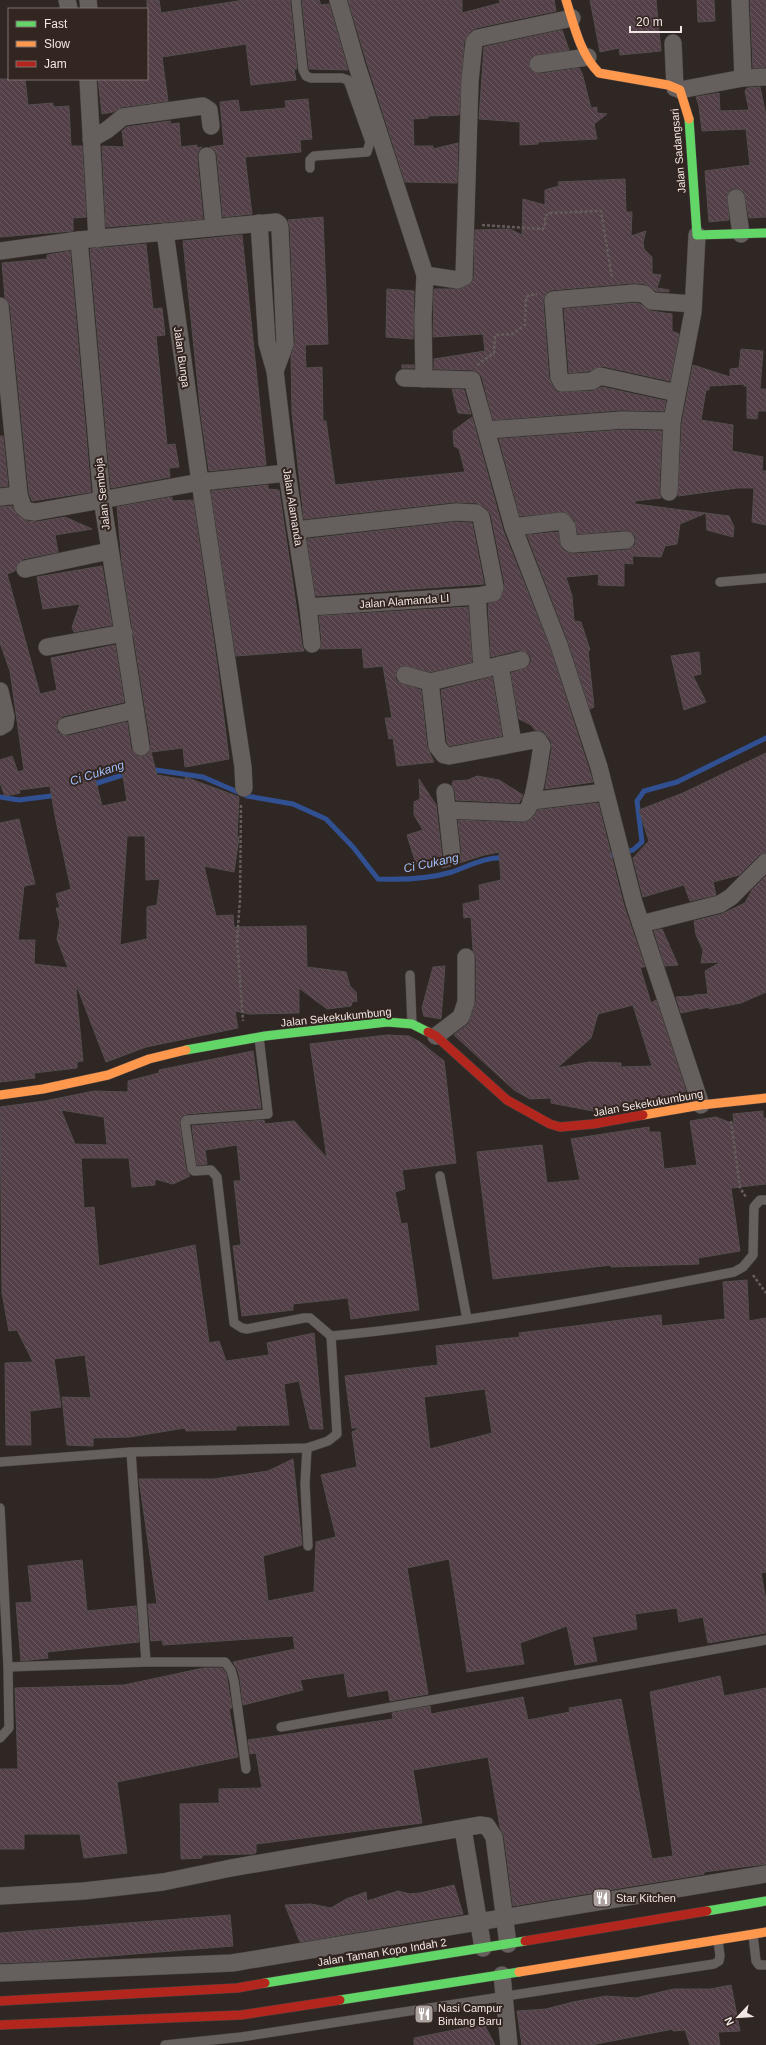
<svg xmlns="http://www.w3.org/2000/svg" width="766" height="2045" viewBox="0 0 766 2045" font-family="Arial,sans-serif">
	<defs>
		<pattern id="building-back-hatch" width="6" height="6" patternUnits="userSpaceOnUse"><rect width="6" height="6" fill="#523f47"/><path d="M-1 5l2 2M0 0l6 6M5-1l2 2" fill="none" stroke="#6b5b61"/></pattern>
	</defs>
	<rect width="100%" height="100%" fill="#2f2724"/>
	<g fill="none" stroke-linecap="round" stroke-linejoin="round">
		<g stroke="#315092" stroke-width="5">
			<path d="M149,771L156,770L203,777L247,796L293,804L326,819L353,847L378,879C403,880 428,879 452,872C469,866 487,856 506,858"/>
			<polyline points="91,785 129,773"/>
			<polyline points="0,797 19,800 59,795"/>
			<polyline points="605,857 633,850 642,842 637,801 644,791 677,782 766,738"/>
		</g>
	</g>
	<g fill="url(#building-back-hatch)" stroke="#544d4e" fill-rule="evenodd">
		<polygon points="147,0 159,0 161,13 244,0 290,0 297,69 294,69 296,80 251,85 246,44 162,57 168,101 122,107 113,112 102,114 98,79 147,79"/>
		<polygon points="302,0 319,0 321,5 329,4 348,70 309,69"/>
		<polygon points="348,0 462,0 462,13 500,3 499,0 554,0 556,11 476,28 471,31 464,41 459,115 428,116 428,118 413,119 414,146 433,146 433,149 458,143 457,183 405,182 367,63"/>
		<polygon points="590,0 656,0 661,51 620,55 619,48 600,52"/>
		<polygon points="697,0 714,0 715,21 698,22"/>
		<polygon points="750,0 766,0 766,67 753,68"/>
		<polygon points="562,30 569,50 532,56 529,61 530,70 539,74 579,68 582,73 591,108 597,107 597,113 607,114 594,124 597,139 538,142 538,144 520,145 520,122 479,119 484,47"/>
		<polygon points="0,79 25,79 28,105 53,103 53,107 69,106 71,146 82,146 86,217 73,218 73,231 0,237"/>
		<polygon points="760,87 766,115 766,217 749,218 744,192 735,188 730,190 727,195 729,220 709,222 705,171 750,165 746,129 702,131 699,106 696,97 719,93 720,111 749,110 745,91 747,88"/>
		<polygon points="308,99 312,139 300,140 301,152 245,157 252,214 223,217 217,155 215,150 210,147 224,145 220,102 238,100 240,112 286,108 285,101"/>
		<polygon points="170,121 171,124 179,123 181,147 197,145 197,148 202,147 198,152 197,157 203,219 106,227 102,146 124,147 122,131 127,127"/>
		<polygon points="625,179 626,212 632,212 631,236 646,231 643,242 644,249 652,257 652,274 661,275 657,288 669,290 669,292 656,291 645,284 633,283 552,290 547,292 543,301 549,378 553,387 557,392 593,391 602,387 666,401 664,411 621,410 493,420 482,377 478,372 472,370 434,369 434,359 485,351 483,334 433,337 434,289 461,289 472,283 474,277 475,230 510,229 522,235 523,199 545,205 545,190 559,186 558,182"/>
		<polygon points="323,217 328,344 305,345 306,368 322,367 323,421 326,421 335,485 465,472 459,449 454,446 453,431 472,417 503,530 550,648 593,782 545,789 552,748 551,741 543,731 535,730 531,725 519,719 511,673 528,667 531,662 531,657 528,653 519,650 491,657 488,604 500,600 505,585 491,515 487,509 477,503 455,502 304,519 292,413 291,356 295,344 290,229 288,220"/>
		<polygon points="242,235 266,465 209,471 201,416 183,241"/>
		<polygon points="146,244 153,309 162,308 165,335 156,336 167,445 175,444 179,467 169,468 170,477 111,488 90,249"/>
		<polygon points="70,251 91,492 32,501 29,493 10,305 5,298 2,263 47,259 47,255"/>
		<polygon points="387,289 414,291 413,339 386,337"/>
		<polygon points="634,303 640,304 651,311 672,314 672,331 679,334 670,381 602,366 589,371 569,373 564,309"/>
		<polygon points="741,349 763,351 760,389 766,389 766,411 758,411 757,419 747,418 747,386 744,386 744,384 709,386 709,390 706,390 701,420 733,425 732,451 763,457 762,471 766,471 766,525 752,522 754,488 737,488 678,496 682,422 693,365 730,377 730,369 739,368"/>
		<rect x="402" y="365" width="12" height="3"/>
		<polygon points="452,389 464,390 471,414 458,413"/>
		<polygon points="622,430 662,431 659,492 661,498 635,501 635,504 729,516 734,527 733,537 707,530 706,513 680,524 677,544 665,546 661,557 632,556 633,564 624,563 624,586 598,585 599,574 566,577 572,596 574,621 581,622 590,650 588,651 594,707 590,709 568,641 527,535 558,532 561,548 566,552 573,554 627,550 635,545 636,539 634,534 626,530 578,534 575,521 565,512 520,516 499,439"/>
		<polygon points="0,436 3,436 8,486 0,487"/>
		<polygon points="268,485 268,489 279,490 302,645 304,651 236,656 211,491"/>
		<path d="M172,497V501L193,500L218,671L229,759L185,767L183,748L151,752L157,775L186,780L185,777L239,797L237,837H239L234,872L204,866L216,916L233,915L234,927L306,926L307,967L346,972L350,986L356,992L357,1001L352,1002L351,1006L327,1009L299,988V1013L249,1014L235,1011L238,1028L146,1047L106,1062L78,989H76L83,1061L77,1062V1068L34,1073L35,1078L0,1082V823L19,819L35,884L24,886L18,940H35L34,964L68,968L57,939L60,923L56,908H60L56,894L71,889L55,816L50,786L19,790L20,793L5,796L0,783V760L12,756L18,772L24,770L10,671L0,643V507L12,506L17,515L27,521L37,522L65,517L92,529L55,535L58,552L23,559L16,566L15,571L7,574L40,694L57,690L51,658L115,645L124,702L63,716L56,723L58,733L68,736L127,722L131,749L137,756L142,757L148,754L151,745L122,563L117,507ZM122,770L127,801L102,806L95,778ZM127,836H145L146,880L160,879L157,905L147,907V939L120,945Z"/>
		<polygon points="456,522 472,523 484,584 316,596 307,539"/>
		<polygon points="102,566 112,625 74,632 72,627 80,604 43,609 37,577"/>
		<polygon points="468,607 472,662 430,672 403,665 396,672 395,678 398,682 421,690 427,747 434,762 397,766 393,738 389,739 385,718 392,718 383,666 364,668 362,648 320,649 322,643 319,616"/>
		<polygon points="699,652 701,674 693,676 706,702 684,710 671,656"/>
		<polygon points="492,677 502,736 449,746 447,742 441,690"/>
		<polygon points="766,753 766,852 759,855 739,875 713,882 716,895 690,901 684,885 643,897 633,858 649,841 639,810 683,793"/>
		<polygon points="477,776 499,780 523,795 519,803 456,800 455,791 452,785 453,781 468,780"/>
		<polygon points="419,779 436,805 442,857 444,862 451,866 442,868 438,858 416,864 407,835 423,830 414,815 414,802 420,799"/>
		<path d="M598,803L624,906L645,967H640L651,1003L656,1000L686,1091L659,1099H653L652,1101L593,1111L551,1103V1098L530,1099L514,1090L454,1035L469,1023L476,1002V957L473,950L471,917L464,918L463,904L480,900L479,885L501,880L499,852L484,855L459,863L462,855L458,820L523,823L530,820L538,810ZM633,1005L652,1066L621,1067V1063L589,1062L557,1068L591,1038L598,1014Z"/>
		<polygon points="766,876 766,992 741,1003 709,1009 709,1007 681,1013 676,997 693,996 694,997 694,995 708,994 705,971 721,962 701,963 703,950 696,935 694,921 722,914 745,903 752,890"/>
		<polygon points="662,929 678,965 665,966 654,931"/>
		<polygon points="445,966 441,1019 424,1016 422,1008 433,967"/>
		<polygon points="387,1035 409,1036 420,1042 444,1061 456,1163 402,1170 405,1189 395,1192 401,1224 407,1223 419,1310 351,1319 348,1298 293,1304 293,1310 242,1316 233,1246 241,1245 234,1181 241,1181 237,1145 205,1150 207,1164 197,1165 192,1126 264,1120 265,1124 294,1121 327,1158 310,1044"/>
		<path d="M253,1051L261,1108L187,1114L179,1120L186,1170L190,1176L173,1184L155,1179V1185L132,1187L129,1158H81L84,1208L94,1207L99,1266L195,1245L209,1343L219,1341L226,1361L269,1355L267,1343L314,1333L323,1429H310L299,1381L284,1384L289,1425L236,1426V1430L186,1431L185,1428L130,1437L93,1438V1446L67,1445L62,1397L91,1398L85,1355L54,1359L61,1407L30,1411L31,1445H6L5,1363L33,1362L17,1330L9,1331L2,1293L0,1107L45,1101L94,1091L128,1092V1081L159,1073V1070ZM61,1110L104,1117L107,1145L75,1144Z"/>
		<polygon points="763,1111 763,1118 766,1118 766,1184 731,1188 740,1251 698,1258 699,1264 611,1267 611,1265 493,1279 477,1152 542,1145 547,1183 580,1180 571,1139 649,1127 649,1132 660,1132 664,1169 697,1165 690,1121 716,1117 734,1124 733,1114"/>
		<path d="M747,1280L749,1321L766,1318V1572L761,1573L766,1600V1633L708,1643L703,1617L679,1622L677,1608L635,1614L637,1629L592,1637L597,1661L575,1665L567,1626L520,1643L524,1664L467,1672L449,1559L407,1568L428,1694L390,1701L388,1690L348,1697L344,1673L300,1680L303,1690L243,1705L240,1679L237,1668L233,1662L295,1649L293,1636L163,1645L162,1640L151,1641L148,1604H157L139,1479H214L268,1471L293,1459L302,1545L263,1556L268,1601L314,1592L316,1542L336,1537L321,1475L357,1467L352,1432L360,1428H352L345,1376L438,1365L436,1346L520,1337L519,1333L661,1315L662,1326L725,1319L723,1282ZM485,1389L492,1433L430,1449L424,1397Z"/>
		<polygon points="82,1560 87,1611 136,1606 139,1642 47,1652 48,1658 21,1661 16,1603 32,1602 28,1566"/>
		<polygon points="204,1668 222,1668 226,1673 232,1708 229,1709 238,1757 117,1782 127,1853 84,1858 80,1834 24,1834 24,1849 0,1849 0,1769 18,1769 15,1688 124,1685"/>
		<polygon points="720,1676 724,1696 766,1688 766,1864 704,1872 704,1874 513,1906 504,1836 500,1827 488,1757 413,1770 422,1823 256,1844 256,1853 252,1854 202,1855 202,1858 181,1859 180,1804 219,1803 219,1789 262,1788 256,1753 250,1754 248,1740 393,1719 392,1713 430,1706 431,1714 523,1697 528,1720 570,1712 569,1708 621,1699 652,1859 673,1856 650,1692"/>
		<polygon points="454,1885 463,1914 300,1942 285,1905 311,1904 331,1908 346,1899 366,1892 367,1901 398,1891 410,1894 420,1893"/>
		<polygon points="230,1915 233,1946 49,1961 0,1963 0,1933"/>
		<polygon points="731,1985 740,2031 718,2032 720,2045 690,2045 685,2030 673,2031 673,2029 591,2045 522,2045 517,2011 546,2009 573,2002 606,1996 636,1998 673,1989 711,1989"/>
		<polygon points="484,2024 495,2045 414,2045 414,2038"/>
	</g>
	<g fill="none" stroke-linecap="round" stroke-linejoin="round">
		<g stroke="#4a4341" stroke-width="10">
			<g id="lane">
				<polyline points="296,0 303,70 306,76 311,78 342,78 348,80 370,142 367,152 314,156 310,160 310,168"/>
				<polyline points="720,582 766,578"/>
				<polyline points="410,975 412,1024"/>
				<polyline points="259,1037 268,1114 187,1120 185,1122 192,1169 194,1171 211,1170 217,1177 234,1323 242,1328 247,1329 304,1318 310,1318 331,1336"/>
				<polyline points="440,1176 467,1319"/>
				<polyline points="307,1448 305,1484 308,1546"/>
				<polyline points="131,1452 146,1662"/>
				<path d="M0,1462L131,1452L307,1448L328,1441L337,1434L331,1336C467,1323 601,1298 734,1272L743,1267L753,1255L754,1207L760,1200H766"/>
				<polyline points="0,1508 8,1667 9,1728 0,1738"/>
				<polyline points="8,1667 146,1662 225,1662 231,1670 234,1681 246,1769"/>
				<polyline points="281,1727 766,1640"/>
				<polyline points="753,1935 756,1961 759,1965 766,1965"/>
				<polyline points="165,2045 241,2037 714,1964 719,1961 720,1956 718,1940"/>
			</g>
		</g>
		<g stroke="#4a4341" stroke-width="18">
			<g id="street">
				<polyline points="67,0 69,9"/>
				<polyline points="88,0 89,9"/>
				<polyline points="338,0 357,66 425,275 423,318 424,379"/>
				<polyline points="740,0 743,78"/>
				<polyline points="673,43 675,88"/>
				<polyline points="538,64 588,57"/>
				<polyline points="88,79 97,239"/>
				<polyline points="680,90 743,78 766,77"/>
				<polyline points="91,139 107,130 123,117 203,106 209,110 211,126"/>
				<polyline points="207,156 214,227"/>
				<polyline points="736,198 741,234"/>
				<polyline points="259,223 267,343 275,371 287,473 308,607 312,644"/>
				<polyline points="165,232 200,482 243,767 244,788"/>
				<polyline points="79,240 102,499 141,747"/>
				<polyline points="0,251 79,240 276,222 279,224 280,229 285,344 275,371"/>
				<polyline points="425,275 458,280 464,277 470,81 474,42 478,38 572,18"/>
				<polyline points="0,306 19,495 23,507 28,511 35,512 200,482 287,473"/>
				<polyline points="404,378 472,380 513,527 559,645 599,767 634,903 701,1105"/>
				<polyline points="677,393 600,376 592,381 562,383 559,377 553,300 634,293 644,294 652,301 693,304"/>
				<polyline points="487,430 622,420 672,421"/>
				<polyline points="669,492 672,421 693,312 697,235"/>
				<polyline points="0,497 19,495"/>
				<polyline points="513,527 562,521 567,527 569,542 572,544 626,540"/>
				<polyline points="296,530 456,512 476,513 481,517 495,587 493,593 477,596 308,607"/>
				<polyline points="25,569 109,551"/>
				<polyline points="477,596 482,668"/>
				<polyline points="47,647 124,633"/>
				<polyline points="500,665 513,743"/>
				<polyline points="405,675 430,682 521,660"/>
				<path d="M430,682L437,746L444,755L449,756L534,740H538L542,746C539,760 535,808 523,813L447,810"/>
				<polyline points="0,691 6,717 5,724 0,727"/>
				<polyline points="66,726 135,710"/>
				<polyline points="445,792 452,856"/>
				<polyline points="531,801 597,793"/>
				<polyline points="641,924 720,904 731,897 766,862"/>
				<polyline points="436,1036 461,1017 466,1002 466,957"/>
				<polyline points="463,1829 483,1948"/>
				<polyline points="0,1896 84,1891 163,1882 231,1868 480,1825 487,1826 494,1837 508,1944"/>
				<polyline points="0,1973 232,1963 766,1874"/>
				<polyline points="502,1975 509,2045"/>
			</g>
		</g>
		<g stroke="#4a4341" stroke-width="10">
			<g id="fast">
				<polyline points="689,119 697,235 766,233"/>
				<polyline points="186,1050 265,1036 387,1022 412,1024 428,1032"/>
				<polyline points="707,1911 766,1901"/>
				<polyline points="265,1983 525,1941"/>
				<polyline points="340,2000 519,1972"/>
			</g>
		</g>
		<g stroke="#4a4341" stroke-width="10">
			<g id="slow">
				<path d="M566,0C574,25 580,54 599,73L668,85L680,90L689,119"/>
				<polyline points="0,1095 43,1089 108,1075 149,1059 186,1050"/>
				<polyline points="643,1115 701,1105 766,1098"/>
				<polyline points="519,1972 766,1932"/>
			</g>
		</g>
		<g stroke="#4a4341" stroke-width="10">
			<g id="jam">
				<polyline points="428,1032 436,1036 507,1100 550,1124 560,1127 593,1124 643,1115"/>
				<polyline points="525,1941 707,1911"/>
				<polyline points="0,2001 237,1988 265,1983"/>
				<polyline points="0,2025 241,2015 340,2000"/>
			</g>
		</g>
		<g stroke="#645d5b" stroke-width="2.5" stroke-dasharray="3 2" stroke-linecap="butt">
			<polyline points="482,225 543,229 545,225 545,216 550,213 601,211 612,278"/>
			<polyline points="477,365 494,353 495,335 513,334 525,325 526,298 529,295 537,294"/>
			<polyline points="241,805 240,899 237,940 243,1021"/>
			<polyline points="731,1121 740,1188 746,1197"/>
			<polyline points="753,1275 766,1293"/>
		</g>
		<use href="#lane" stroke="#655f5d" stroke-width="9"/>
		<use href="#street" stroke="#655f5d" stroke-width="17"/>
		<use href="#fast" stroke="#63d668" stroke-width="9"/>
		<use href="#slow" stroke="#ff974d" stroke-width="9"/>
		<use href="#jam" stroke="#b3261e" stroke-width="9"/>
	</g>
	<defs>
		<g id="restaurant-square" transform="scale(1)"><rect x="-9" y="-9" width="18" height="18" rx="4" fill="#ada4a1" stroke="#332520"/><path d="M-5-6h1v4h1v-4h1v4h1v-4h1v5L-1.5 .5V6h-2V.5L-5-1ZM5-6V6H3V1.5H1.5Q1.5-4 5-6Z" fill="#fff"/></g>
	</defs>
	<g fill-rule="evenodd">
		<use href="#restaurant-square" x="602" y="1898"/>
		<use href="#restaurant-square" x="424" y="2014"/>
	</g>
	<g text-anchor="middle" stroke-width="4" stroke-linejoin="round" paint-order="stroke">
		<g font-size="11" fill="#f1e7e4" stroke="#332520">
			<text transform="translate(678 151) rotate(-95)" y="4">Jalan Sadangsari</text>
			<text transform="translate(182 357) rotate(82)" y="4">Jalan Bunga</text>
			<text transform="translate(102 494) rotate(-96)" y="4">Jalan Semboja</text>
			<text transform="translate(293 507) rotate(81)" y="4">Jalan Alamanda</text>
			<text transform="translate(404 601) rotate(-4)" y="4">Jalan Alamanda Ll</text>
			<text transform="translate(336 1017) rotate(-6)" y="4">Jalan Sekekukumbung</text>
			<text transform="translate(648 1103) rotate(-10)" y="4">Jalan Sekekukumbung</text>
			<text transform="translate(382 1952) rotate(-9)" y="4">Jalan Taman Kopo Indah 2</text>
		</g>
		<g font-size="11" fill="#f1e7e4" stroke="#332520" text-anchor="start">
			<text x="616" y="1902">Star Kitchen</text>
			<text x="438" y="2012">Nasi Campur<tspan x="438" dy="13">Bintang Baru</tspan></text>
		</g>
		<g font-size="12" font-style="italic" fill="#9fbffb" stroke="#332520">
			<text transform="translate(97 773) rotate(-18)" y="4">Ci Cukang</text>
			<text transform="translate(431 863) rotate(-12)" y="4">Ci Cukang</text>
		</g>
	</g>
	<rect x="8" y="8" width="140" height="72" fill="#332520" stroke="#7f736e"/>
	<rect x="16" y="21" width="20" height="6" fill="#63d668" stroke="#7f736e"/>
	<text x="44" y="28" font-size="12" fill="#f1e7e4">Fast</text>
	<rect x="16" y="41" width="20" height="6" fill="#ff974d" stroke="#7f736e"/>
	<text x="44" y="48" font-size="12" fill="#f1e7e4">Slow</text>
	<rect x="16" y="61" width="20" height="6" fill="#b3261e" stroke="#7f736e"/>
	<text x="44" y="68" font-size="12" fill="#f1e7e4">Jam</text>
	<g transform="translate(738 2017) rotate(245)" stroke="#332520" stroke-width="3" paint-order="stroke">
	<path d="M0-3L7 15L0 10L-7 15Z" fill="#f1e7e4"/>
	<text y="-6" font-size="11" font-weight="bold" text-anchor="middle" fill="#f1e7e4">N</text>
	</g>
	<path d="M630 26v6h51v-6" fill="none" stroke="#f1e7e4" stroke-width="2"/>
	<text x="636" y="26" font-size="12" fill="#f1e7e4" stroke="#332520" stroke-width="3" paint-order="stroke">20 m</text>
</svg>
